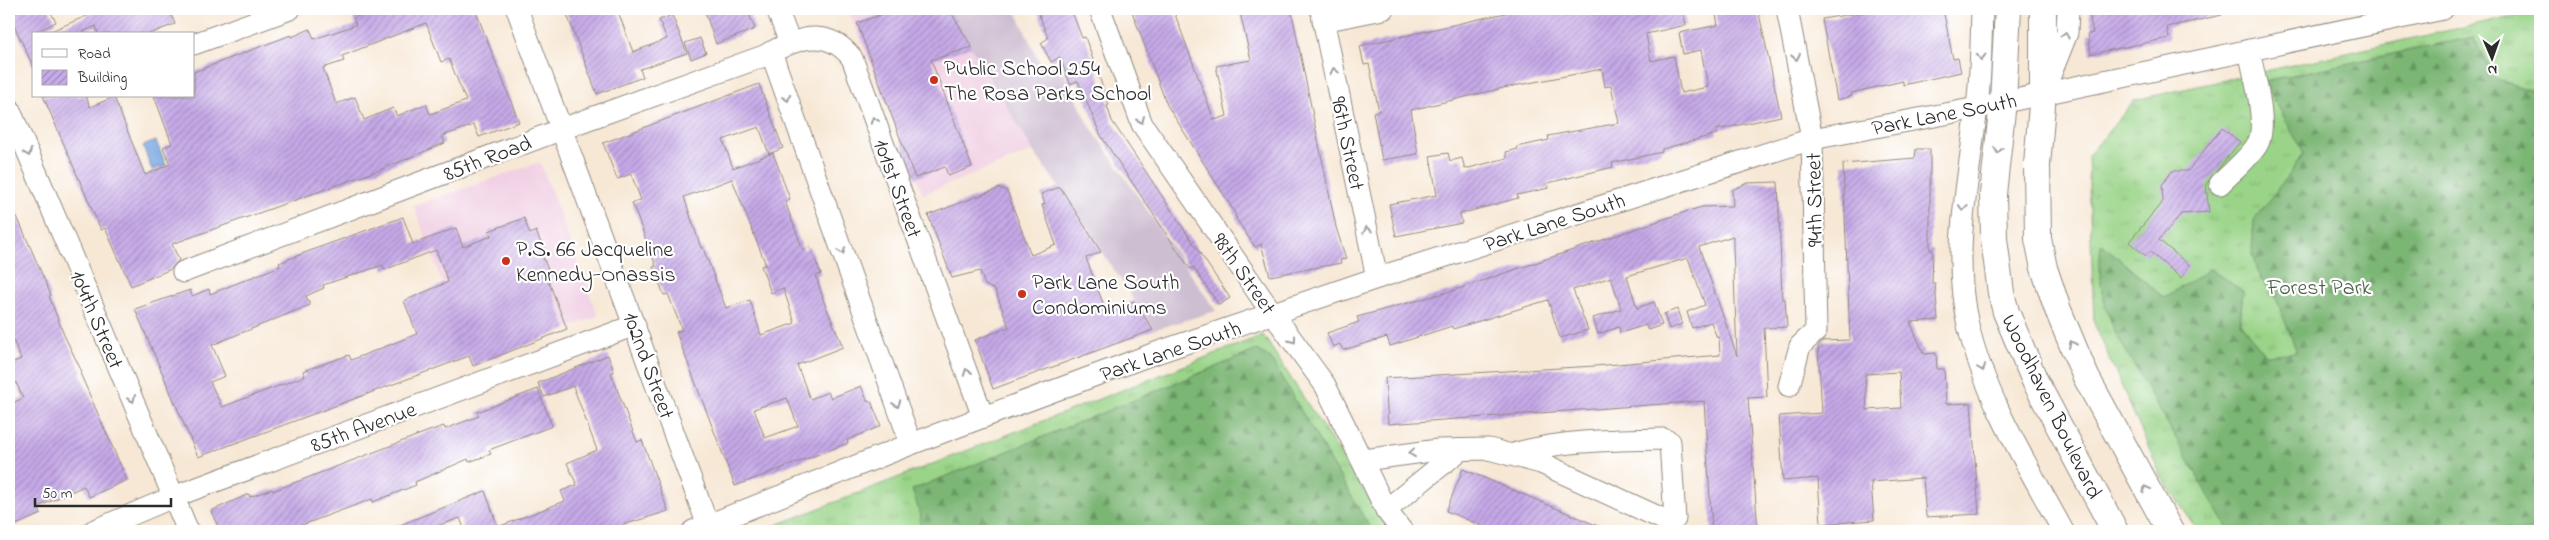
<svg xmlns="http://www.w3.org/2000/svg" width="2549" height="540" viewBox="0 0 2549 540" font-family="'Indie Flower',sans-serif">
	<defs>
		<pattern id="grass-tufts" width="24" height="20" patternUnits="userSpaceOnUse" patternTransform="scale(1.25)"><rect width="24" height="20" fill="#9ad488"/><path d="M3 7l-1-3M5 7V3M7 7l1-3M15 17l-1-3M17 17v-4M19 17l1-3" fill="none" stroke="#85b676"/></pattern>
		<pattern id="forest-firs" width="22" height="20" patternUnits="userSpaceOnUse" patternTransform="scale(1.25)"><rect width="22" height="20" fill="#7bb674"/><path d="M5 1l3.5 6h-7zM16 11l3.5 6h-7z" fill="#65945f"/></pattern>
		<pattern id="building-hatch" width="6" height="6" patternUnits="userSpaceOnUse" patternTransform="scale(1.25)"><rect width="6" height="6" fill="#c6a9e8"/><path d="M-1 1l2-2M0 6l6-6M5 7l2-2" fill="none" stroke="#a18abc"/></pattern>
	</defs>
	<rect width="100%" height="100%" fill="#fff"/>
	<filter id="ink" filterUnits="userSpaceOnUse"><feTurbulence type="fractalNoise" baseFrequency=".02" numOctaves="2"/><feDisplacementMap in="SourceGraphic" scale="10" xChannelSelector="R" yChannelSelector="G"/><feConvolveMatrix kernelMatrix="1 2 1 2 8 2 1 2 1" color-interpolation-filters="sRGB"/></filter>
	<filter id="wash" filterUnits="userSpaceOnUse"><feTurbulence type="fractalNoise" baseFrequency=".0096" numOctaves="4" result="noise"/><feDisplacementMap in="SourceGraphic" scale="20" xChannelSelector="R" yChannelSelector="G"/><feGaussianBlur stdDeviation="1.12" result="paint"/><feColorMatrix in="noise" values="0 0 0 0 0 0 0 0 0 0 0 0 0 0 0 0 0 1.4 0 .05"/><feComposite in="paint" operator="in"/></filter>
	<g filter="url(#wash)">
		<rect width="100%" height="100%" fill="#f7e8d5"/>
		<g fill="#f1d0e4">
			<polygon points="848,9 950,9 1033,151 923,194"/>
			<polygon points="540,162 598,316 473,366 414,206"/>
		</g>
		<polygon fill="#cebed1" points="949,9 1015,9 1043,70 1059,64 1090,126 1216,311 1153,330 1074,208 1033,151"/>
		<g fill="url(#grass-tufts)" stroke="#62805a">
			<polygon points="2540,10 2540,531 2198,531 2162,478 2094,323 2088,156 2135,100"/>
			<polygon points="1263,335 1390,531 761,531"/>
		</g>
		<g fill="url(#forest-firs)" stroke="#537050">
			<path d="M2473,37L2495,78L2532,91L2540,99V531H2229L2115,332C2101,297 2098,280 2101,243L2164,298L2210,269L2243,291L2240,322L2265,355L2297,352L2276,298L2260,278L2252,250L2254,221L2304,153L2264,81Z"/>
			<polygon points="1257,350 1270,358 1372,531 919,531 921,517 912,490"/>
		</g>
		<polygon fill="#7aa9e4" stroke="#526a88" points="156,141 166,165 152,170 143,146"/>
		<g id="blocks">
			<g fill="url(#building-hatch)" fill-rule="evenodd">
				<polygon points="22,9 49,9 56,22 34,33 34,68 11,19 13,13"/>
				<polygon points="103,9 169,9 175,24 149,34 98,34 96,26 78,34 44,34"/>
				<path d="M378,9H475L519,122L479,137L474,125L442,136L445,143L385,168L172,244L179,260L171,269L131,286L105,228L101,230L43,96H86L90,107L114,97L145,175L170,164L163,147L172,144L154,96H194V72L291,35L292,37L310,29L314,39L356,25L353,18ZM426,23L441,62L449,59L466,101L430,114L426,104L397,116L393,108L364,120L355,97L336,104L323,68L344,61L342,56Z"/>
				<polygon points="565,9 617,9 633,52 667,39 659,20 672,15 687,53 640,69 643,77 597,94"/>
				<polygon points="704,9 747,9 755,29 716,44"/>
				<polygon points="878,9 949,9 972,47 931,60 972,167 948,176 945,167 915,178 857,23 880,15"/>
				<polygon points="1037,9 1071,9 1082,38 1085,37 1109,105 1107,106 1112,121 1230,298 1219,305 1193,267 1190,269 1101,136 1078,81 1070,84 1060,57 1051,62 1041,43 1048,38"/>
				<polygon points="1131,9 1173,9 1214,120 1227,116 1216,66 1251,60 1239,9 1291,9 1336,227 1346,259 1340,260 1341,263 1270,276 1261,244 1255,247 1237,220 1234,211 1167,105"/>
				<polygon points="1523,9 1683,9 1686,25 1646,34 1651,61 1674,56 1681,93 1708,87 1701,50 1683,54 1679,33 1718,25 1715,9 1758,9 1781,116 1716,130 1717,134 1662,149 1662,152 1612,163 1613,167 1548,183 1549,188 1517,195 1518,198 1460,214 1462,223 1396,236 1389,204 1437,195 1430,156 1448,153 1450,161 1462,158 1465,169 1507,158 1506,152 1518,149 1517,147 1549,140 1548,136 1619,123 1611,85 1605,87 1602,69 1503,88 1411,110 1418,154 1382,160 1373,112 1379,111 1369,64 1364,65 1360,46"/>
				<polygon points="1868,9 1943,9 1953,59 1958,58 1961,72 1903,85 1903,81 1851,93 1852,96 1837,100 1822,19 1869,11"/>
				<polygon points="2088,9 2222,9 2222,15 2167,27 2169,38 2091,54 2088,34 2093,33"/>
				<polygon points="700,38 706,53 691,59 685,43"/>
				<path d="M759,84L783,148L769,154L759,127L723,140L733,168L773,153L790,199L785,201L791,218L803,250L810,247L821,274L816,276L824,302L843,347L797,365L810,399L828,392L831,398L861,386L868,402L871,401L881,426L847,440L848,443L735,486L676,332L682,330L668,294L664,295L653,267L656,266L632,203L641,200L631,174L617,179L603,143ZM732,179L766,265L761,266L771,293L783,288L795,323L761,335L750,300L726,308L703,248H701L684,197ZM787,398L798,426L765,438L754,409Z"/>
				<polygon points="2222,128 2240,142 2206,184 2209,212 2181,214 2159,240 2190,266 2181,278 2150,252 2146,256 2129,242 2163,201 2162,185 2172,171 2188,171"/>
				<path d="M1916,149H1930V250H1933L1932,283H1935L1938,320L1910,322L1924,354L1936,353L1937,369H1944L1946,404L1971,403L1979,514L1926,517L1923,478L1871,482L1874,520L1821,524L1818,478L1783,481L1779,416L1822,413L1818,347L1823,341L1850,340L1843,164L1915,158ZM1899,372L1901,408L1867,410L1865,374Z"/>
				<path d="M1778,182L1782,299H1785L1787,327L1764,328L1767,397L1748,398L1758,531H1712L1704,401L1388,424L1385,378L1595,366L1720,355L1719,337L1717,338L1711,322L1692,328L1687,312L1705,305L1688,258L1627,276L1637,308L1654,302L1662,325L1648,330L1646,325L1620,333L1619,327L1598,334L1593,318L1621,309L1611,277L1573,290L1588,330L1560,338L1548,300L1453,329L1452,326L1390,346L1387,337L1343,350L1340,344L1333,347L1327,333L1359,322L1357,317L1455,290L1685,212L1702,207L1733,206L1732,190L1747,183ZM1733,236V247L1737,356L1699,247Z"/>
				<polygon points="1060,187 1101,252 1086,258 1106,311 1134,301 1153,330 993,389 975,340 1009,327 995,290 985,285 980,271 952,278 928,215 1000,188 1007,191 1031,255 1056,245 1042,205 1045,204 1041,194"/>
				<polygon points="9,198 51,295 49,296 64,335 82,372 80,373 127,480 89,497 84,486 38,507 41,514 9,528 9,405 23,398 9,367 9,364 21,359 9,330"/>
				<path d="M403,217L413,244L456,228L463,247L491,236L489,231L524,218L530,234L536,231L544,251L541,252L550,275L547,277L567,329L473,366L469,356L198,457L135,309L190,290L192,296L209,289L210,294L280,266L279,263L312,250ZM436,250L448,282L404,301L417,334L351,360L349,355L303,371L305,376L222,407L210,382L225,376L212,345L310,305L306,296L324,288L323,285L383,265L384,270Z"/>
				<polygon points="1677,309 1682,324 1669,329 1664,314"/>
				<polygon points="608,355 614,372 611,373 637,442 642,440 668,511 604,531 465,531 460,518 423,531 385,531 485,491 498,527 565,501 561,491 577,485 567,463 597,450 573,386 544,397 538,383"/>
				<polygon points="538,389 552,426 489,450 491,454 469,462 468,459 415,482 416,485 373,502 372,499 286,531 220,531 211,511 249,494 250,497 272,489 273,491 429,431 444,426 445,429 479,416 477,412"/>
				<polygon points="1463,469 1527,496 1610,531 1494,531 1461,517 1446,511"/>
			</g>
		</g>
	</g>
	<g filter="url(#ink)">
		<use href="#blocks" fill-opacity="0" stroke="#918a80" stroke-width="1"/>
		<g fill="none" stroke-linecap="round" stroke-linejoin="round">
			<g stroke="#918a80" stroke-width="23">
				<g id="minor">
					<polyline points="517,9 710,531"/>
					<polyline points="777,9 790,43"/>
					<polyline points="1100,9 1142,124 1263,300 1325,385 1386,510 1402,531"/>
					<polyline points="1321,9 1377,278"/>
					<polyline points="1787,9 1812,139 1816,331 1800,346 1789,386"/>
					<path d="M1982,9C1981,42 1981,74 1977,107C1969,180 1951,252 1968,325C1985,398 2028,466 2063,531"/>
					<polyline points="1323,21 1383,9"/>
					<polyline points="194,44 290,9"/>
					<polyline points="771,52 911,444"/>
					<polyline points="2046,86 2067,33 2068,9"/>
					<polyline points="9,108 188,531"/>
					<path d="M2220,184C2232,172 2248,159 2257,145C2269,125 2253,73 2249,50"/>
					<path d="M183,272L586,120L764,56C795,39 826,25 852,58L983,417"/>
					<path d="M1364,460L1438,450L1489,449L1541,463L1667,521L1675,519L1670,442L1663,439C1612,440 1559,440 1510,455"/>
					<polyline points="1386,510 1460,450"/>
					<polyline points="93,531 173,497 635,325"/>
					<polyline points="693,531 911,444 1150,355 1377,278 1812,139 1977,108 2443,9"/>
				</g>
			</g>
			<g stroke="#918a80" stroke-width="28">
				<g id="major">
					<polyline points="2008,9 2003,102 1993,194 1994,239 2001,293 2006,312 2035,381 2115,531"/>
					<polyline points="2043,9 2043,93 2037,165 2038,239 2044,268 2058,310 2086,377 2170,531"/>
				</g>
			</g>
			<use href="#minor" stroke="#fff" stroke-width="21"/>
			<use href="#major" stroke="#fff" stroke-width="26"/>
		</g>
		<defs><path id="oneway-chevron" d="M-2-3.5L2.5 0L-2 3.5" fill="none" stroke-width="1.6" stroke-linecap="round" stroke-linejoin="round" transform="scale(1.25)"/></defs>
		<g stroke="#a0a0a0">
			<use href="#oneway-chevron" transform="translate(2065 35) rotate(-76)"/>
			<use href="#oneway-chevron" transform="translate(1796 57) rotate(79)"/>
			<use href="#oneway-chevron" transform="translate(1981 57) rotate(91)"/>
			<use href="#oneway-chevron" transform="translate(1334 71) rotate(-102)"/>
			<use href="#oneway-chevron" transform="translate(787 98) rotate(70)"/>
			<use href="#oneway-chevron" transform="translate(874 120) rotate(-110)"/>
			<use href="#oneway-chevron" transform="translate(1141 120) rotate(66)"/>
			<use href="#oneway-chevron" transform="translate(1998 150) rotate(96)"/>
			<use href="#oneway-chevron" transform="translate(28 153) rotate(67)"/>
			<use href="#oneway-chevron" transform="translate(1963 208) rotate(96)"/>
			<use href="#oneway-chevron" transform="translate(1367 230) rotate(-102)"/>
			<use href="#oneway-chevron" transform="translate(842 251) rotate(70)"/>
			<use href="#oneway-chevron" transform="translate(1293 340) rotate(54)"/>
			<use href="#oneway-chevron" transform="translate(2072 344) rotate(-113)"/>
			<use href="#oneway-chevron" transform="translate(1982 368) rotate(69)"/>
			<use href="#oneway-chevron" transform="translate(967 372) rotate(-110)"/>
			<use href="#oneway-chevron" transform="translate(132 399) rotate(67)"/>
			<use href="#oneway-chevron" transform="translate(897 404) rotate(70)"/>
			<use href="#oneway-chevron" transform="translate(1412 453) rotate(174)"/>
			<use href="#oneway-chevron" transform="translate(2146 489) rotate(-118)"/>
		</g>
	</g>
	<g fill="#c8321e" stroke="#fff" stroke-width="2">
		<circle cx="934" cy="80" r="5"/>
		<circle cx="506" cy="261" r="5"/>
		<circle cx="1022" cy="294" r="5"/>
	</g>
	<g text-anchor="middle" stroke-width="4.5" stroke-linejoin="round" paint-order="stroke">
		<g font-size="22" fill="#2b2b2b" stroke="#fff" text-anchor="start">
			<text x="944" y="75">Public School 254<tspan x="944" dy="25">The Rosa Parks School</tspan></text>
			<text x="516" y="256">P.S. 66 Jacqueline<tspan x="516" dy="25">Kennedy-Onassis</tspan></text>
			<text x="1032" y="289">Park Lane South<tspan x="1032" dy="25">Condominiums</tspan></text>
		</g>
		<g font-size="22" fill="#2b2b2b" stroke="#fff">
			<text transform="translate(1944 113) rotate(-11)" y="8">Park Lane South</text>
			<text transform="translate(1349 143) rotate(78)" y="8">96th Street</text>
			<text transform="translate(487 157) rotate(-21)" y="8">85th Road</text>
			<text transform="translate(899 188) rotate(70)" y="8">101st Street</text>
			<text transform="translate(1813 200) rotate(-91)" y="8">94th Street</text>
			<text transform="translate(1554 221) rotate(-18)" y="8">Park Lane South</text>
			<text transform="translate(1245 273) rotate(55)" y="8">98th Street</text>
			<text transform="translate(98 319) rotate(67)" y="8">104th Street</text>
			<text transform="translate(1170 350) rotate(-19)" y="8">Park Lane South</text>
			<text transform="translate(650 365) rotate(70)" y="8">102nd Street</text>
			<text transform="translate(2053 406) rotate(64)" y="8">Woodhaven Boulevard</text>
			<text transform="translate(363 426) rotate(-20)" y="8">85th Avenue</text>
		</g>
		<g font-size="22" fill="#4c5e47" stroke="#fff">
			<text x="2319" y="294">Forest Park</text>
		</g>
	</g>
	<rect width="2549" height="540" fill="none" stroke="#fff" stroke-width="30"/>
	<rect x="32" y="32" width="162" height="65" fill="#ffffff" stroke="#aaaaaa"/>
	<rect x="42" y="49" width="25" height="8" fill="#ffffff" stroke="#aaaaaa"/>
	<text x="78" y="58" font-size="15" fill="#2b2b2b">Road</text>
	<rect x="42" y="70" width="25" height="15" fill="url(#building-hatch)" stroke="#aaaaaa"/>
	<text x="78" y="82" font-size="15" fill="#2b2b2b">Building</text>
	<g transform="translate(2492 58) rotate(178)" stroke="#ffffff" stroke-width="4" paint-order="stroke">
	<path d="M0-4L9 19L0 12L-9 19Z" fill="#2b2b2b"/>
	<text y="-8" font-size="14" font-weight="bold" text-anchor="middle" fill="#2b2b2b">N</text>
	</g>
	<path d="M35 498v8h136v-8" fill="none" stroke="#2b2b2b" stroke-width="2.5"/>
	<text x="42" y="498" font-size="15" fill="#2b2b2b" stroke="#ffffff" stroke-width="4" paint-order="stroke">50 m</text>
</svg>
